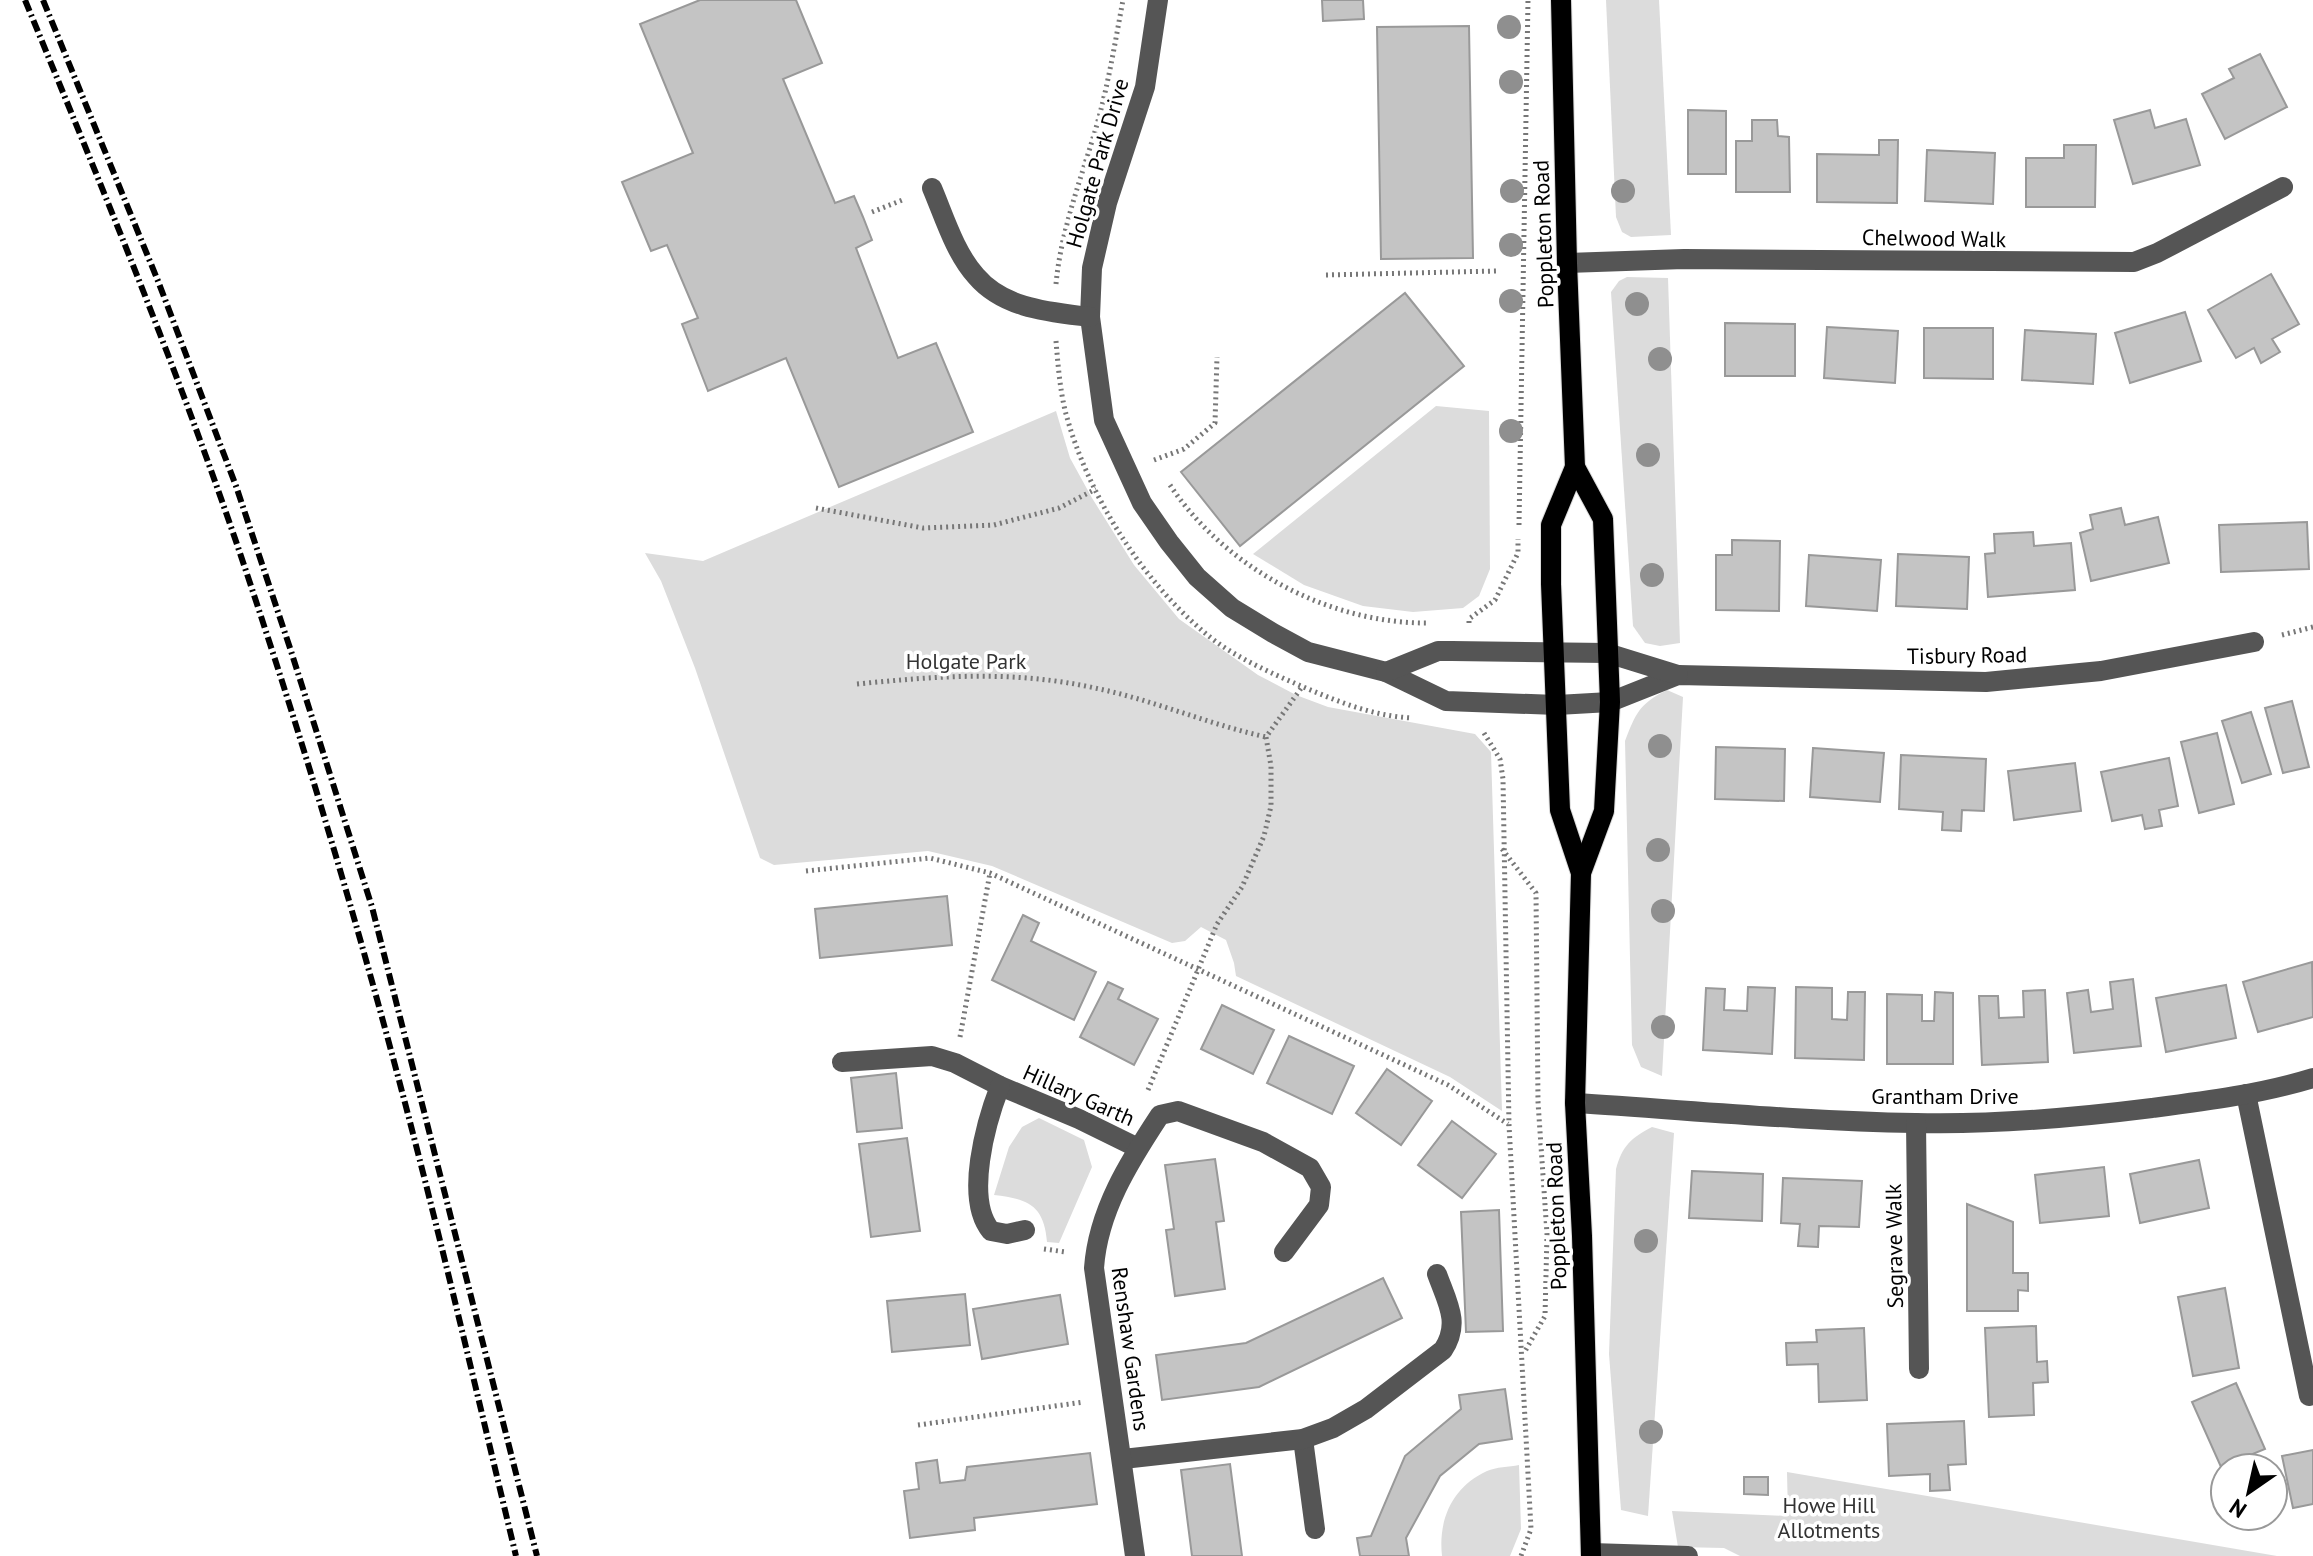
<svg xmlns="http://www.w3.org/2000/svg" width="2313" height="1556" viewBox="0 0 2313 1556" font-family="'PT Sans',sans-serif">
	<rect width="100%" height="100%" fill="#fff"/>
	<g fill="#dcdcdc">
		<polygon points="1606,0 1659,0 1671,235 1631,237 1622,232 1616,217"/>
		<polygon points="1627,277 1668,278 1680,643 1660,646 1645,643 1633,626 1611,292 1619,281"/>
		<polygon points="1436,406 1489,411 1490,569 1479,596 1463,608 1413,612 1363,606 1304,585 1253,554"/>
		<polygon points="1056,411 1070,458 1092,498 1134,565 1179,619 1258,675 1296,695 1328,707 1475,734 1491,752 1502,1111 1450,1077 1236,976 1234,963 1226,940 1201,927 1185,941 1172,943 992,866 928,851 774,865 760,858 695,668 661,581 645,553 703,561"/>
		<path d="M1667,690L1683,697L1662,1076L1641,1067L1632,1045L1625,741C1636,713 1639,704 1667,690Z"/>
		<path d="M1039,1118L1084,1140L1092,1167L1059,1243L1047,1242C1044,1205 1028,1199 994,1195L1009,1147L1022,1127Z"/>
		<path d="M1652,1127L1674,1133L1648,1516L1621,1510L1609,1354L1616,1169C1622,1146 1631,1138 1652,1127Z"/>
		<path d="M1519,1465L1521,1529L1510,1556H1442C1438,1520 1452,1487 1487,1471C1496,1467 1509,1467 1519,1465Z"/>
		<polygon points="1787,1472 2277,1556 1740,1556 1724,1548 1678,1547 1672,1511 1788,1516"/>
	</g>
	<g fill="#c4c4c4" stroke="#999" stroke-width="2">
		<polygon points="700,0 796,0 822,63 783,79 835,203 854,196 863,217 872,240 856,248 898,358 936,343 973,432 839,487 786,358 708,391 682,324 698,318 667,245 651,251 622,182 693,153 640,24"/>
		<polygon points="1322,0 1363,0 1364,19 1323,21"/>
		<polygon points="1469,26 1473,258 1381,259 1377,27"/>
		<polygon points="2260,54 2287,107 2225,139 2202,94 2234,78 2229,69"/>
		<polygon points="1688,110 1726,111 1726,174 1688,174"/>
		<polygon points="2150,110 2155,128 2186,119 2200,165 2133,184 2114,120"/>
		<polygon points="1752,120 1777,120 1778,136 1789,137 1790,192 1736,192 1736,141 1752,141"/>
		<polygon points="1879,140 1898,140 1897,203 1817,202 1817,154 1879,155"/>
		<polygon points="2064,145 2096,145 2095,207 2026,207 2026,158 2064,158"/>
		<polygon points="1927,150 1995,153 1993,204 1925,201"/>
		<polygon points="2271,274 2299,324 2272,339 2280,352 2261,363 2254,348 2236,358 2208,310"/>
		<polygon points="1405,293 1464,366 1240,546 1181,472"/>
		<polygon points="2185,312 2201,361 2130,383 2115,333"/>
		<polygon points="1725,323 1795,324 1795,376 1725,376"/>
		<polygon points="1827,327 1898,331 1895,383 1824,378"/>
		<polygon points="1924,328 1993,328 1993,379 1924,378"/>
		<polygon points="2025,330 2096,334 2093,384 2022,380"/>
		<polygon points="2121,508 2125,525 2158,517 2169,563 2091,581 2080,533 2093,529 2090,515"/>
		<polygon points="2307,522 2309,569 2221,572 2219,525"/>
		<polygon points="2033,532 2034,546 2071,543 2075,590 1988,597 1985,554 1995,553 1994,534"/>
		<polygon points="1732,540 1780,541 1779,611 1716,610 1716,555 1732,555"/>
		<polygon points="1898,554 1969,557 1967,609 1896,606"/>
		<polygon points="1809,555 1881,560 1877,611 1806,606"/>
		<polygon points="2292,701 2309,767 2283,773 2265,708"/>
		<polygon points="2251,712 2271,774 2242,783 2222,721"/>
		<polygon points="2217,733 2234,804 2199,813 2181,742"/>
		<polygon points="1716,747 1785,749 1784,801 1715,799"/>
		<polygon points="1813,748 1884,753 1880,802 1810,797"/>
		<polygon points="1901,755 1986,759 1984,811 1962,810 1961,831 1942,830 1943,812 1899,809"/>
		<polygon points="2169,758 2178,806 2159,810 2162,826 2145,829 2142,815 2112,821 2101,772"/>
		<polygon points="2075,763 2081,811 2014,820 2008,771"/>
		<polygon points="947,896 952,945 820,958 815,909"/>
		<polygon points="1023,915 1039,923 1031,941 1096,972 1074,1020 992,980"/>
		<polygon points="2312,962 2313,1017 2258,1032 2243,982"/>
		<polygon points="2133,979 2141,1046 2074,1053 2067,993 2088,990 2091,1012 2113,1009 2110,982"/>
		<polygon points="1108,982 1123,989 1118,999 1158,1019 1134,1065 1080,1037"/>
		<polygon points="2226,985 2236,1038 2166,1052 2156,998"/>
		<polygon points="1748,987 1775,988 1772,1054 1703,1050 1706,988 1725,989 1724,1010 1747,1011"/>
		<polygon points="1796,987 1832,988 1832,1019 1847,1020 1848,992 1865,992 1864,1060 1795,1058"/>
		<polygon points="2045,990 2048,1062 1982,1065 1979,996 1998,996 1999,1018 2024,1017 2023,991"/>
		<polygon points="1935,992 1953,993 1953,1064 1887,1064 1887,994 1922,995 1922,1021 1934,1021"/>
		<polygon points="1222,1005 1274,1030 1253,1074 1201,1049"/>
		<polygon points="1289,1036 1354,1066 1332,1114 1267,1083"/>
		<polygon points="1387,1069 1432,1101 1401,1145 1356,1113"/>
		<polygon points="896,1073 902,1128 857,1132 851,1078"/>
		<polygon points="1452,1121 1496,1154 1462,1198 1418,1165"/>
		<polygon points="907,1138 920,1231 871,1237 859,1144"/>
		<polygon points="1215,1159 1224,1221 1216,1222 1225,1289 1175,1296 1166,1230 1174,1229 1165,1165"/>
		<polygon points="2199,1160 2209,1208 2140,1223 2130,1174"/>
		<polygon points="2104,1167 2109,1216 2040,1223 2035,1175"/>
		<polygon points="1692,1171 1763,1174 1762,1221 1689,1218"/>
		<polygon points="1783,1178 1862,1181 1859,1227 1819,1226 1818,1247 1798,1246 1800,1224 1781,1223"/>
		<polygon points="1967,1204 2013,1222 2013,1273 2028,1273 2028,1291 2018,1290 2018,1311 1967,1311"/>
		<polygon points="1499,1210 1503,1331 1466,1332 1461,1212"/>
		<polygon points="1383,1278 1402,1318 1259,1387 1162,1400 1156,1355 1246,1343"/>
		<polygon points="2225,1288 2239,1368 2193,1376 2178,1297"/>
		<polygon points="965,1294 970,1345 892,1352 887,1301"/>
		<polygon points="1060,1295 1068,1344 982,1359 973,1309"/>
		<polygon points="2036,1326 2037,1362 2047,1361 2048,1382 2033,1383 2034,1415 1989,1417 1985,1328"/>
		<polygon points="1864,1328 1867,1400 1819,1402 1818,1364 1787,1365 1786,1343 1817,1342 1816,1330"/>
		<polygon points="2236,1383 2265,1449 2221,1467 2192,1402"/>
		<polygon points="1505,1389 1512,1439 1479,1444 1440,1476 1406,1538 1409,1556 1360,1556 1357,1538 1371,1536 1405,1456 1461,1409 1459,1395"/>
		<polygon points="1964,1421 1966,1464 1948,1465 1950,1490 1930,1491 1930,1474 1889,1476 1887,1424"/>
		<polygon points="2313,1450 2313,1504 2293,1508 2282,1456"/>
		<polygon points="1090,1453 1097,1504 974,1518 975,1530 910,1538 904,1491 919,1489 916,1463 937,1460 940,1483 965,1480 967,1467"/>
		<polygon points="1230,1464 1242,1556 1192,1556 1181,1470"/>
		<polygon points="1744,1477 1768,1477 1768,1495 1744,1494"/>
	</g>
	<g fill="none" stroke-linecap="round" stroke-linejoin="round">
		<g stroke="#dbdbdb" stroke-width="22">
			<g id="major">
				<polyline points="1561,0 1567,263 1575,467 1603,519 1610,702 1604,811 1581,873 1575,1103 1582,1236 1591,1556"/>
				<polyline points="1575,467 1551,525 1551,584 1560,810 1581,873"/>
			</g>
		</g>
		<g stroke="#777" stroke-width="5" stroke-dasharray="2 4" stroke-linecap="butt">
			<polyline points="872,212 905,199"/>
			<polyline points="1326,275 1496,271"/>
			<path d="M1056,284C1061,230 1081,179 1096,128C1108,86 1115,43 1123,0"/>
			<path d="M1056,341C1058,365 1060,391 1066,414C1088,495 1141,579 1205,633C1232,656 1269,672 1301,686C1337,701 1372,716 1412,718"/>
			<polyline points="1154,460 1184,449 1215,423 1217,357"/>
			<path d="M1170,485C1224,567 1327,623 1426,623"/>
			<polyline points="816,508 923,528 994,525 1059,508 1096,489"/>
			<polyline points="1519,525 1528,0"/>
			<polyline points="1469,623 1469,619 1495,600 1518,553 1518,539"/>
			<polyline points="2282,635 2313,627"/>
			<path d="M857,684C939,676 1013,670 1095,688C1153,700 1208,724 1266,737"/>
			<polyline points="1484,733 1500,759 1503,779 1509,1125 1531,1529 1521,1556"/>
			<polyline points="1502,849 1536,893 1538,1102 1547,1234 1545,1316 1524,1353"/>
			<polyline points="806,871 930,858 990,873 1448,1085 1508,1124"/>
			<polyline points="960,1037 990,873"/>
			<polyline points="1148,1090 1217,924 1242,887 1264,836 1271,806 1271,766 1266,737 1302,687"/>
			<polyline points="1044,1249 1066,1252"/>
			<polyline points="918,1425 1084,1402"/>
		</g>
		<g stroke="#555" stroke-width="20">
			<polyline points="1158,0 1145,87 1107,203 1092,268 1090,317 1104,420 1142,503 1169,542 1197,577 1232,608 1273,633 1308,652 1386,672 1446,701 1557,705 1610,702 1678,675 1986,682 2101,671 2254,642"/>
			<path d="M932,188C944,216 955,253 976,276C1004,309 1050,312 1090,317"/>
			<polyline points="1567,263 1684,259 2134,262 2157,253 2283,187"/>
			<polyline points="1386,672 1438,651 1452,651 1607,653 1678,675"/>
			<polyline points="842,1062 932,1056 955,1063 1000,1086 1079,1119 1138,1148"/>
			<path d="M1000,1086C986,1122 964,1199 991,1231L1007,1234L1025,1230"/>
			<polyline points="2246,1094 2309,1396"/>
			<path d="M1575,1103C1688,1110 1801,1121 1915,1123C1994,1125 2073,1118 2152,1108C2206,1101 2261,1094 2313,1078"/>
			<polyline points="1916,1123 1919,1369"/>
			<polyline points="1303,1439 1315,1529"/>
			<path d="M1123,1459L1303,1439L1333,1428L1366,1409L1443,1350C1461,1323 1447,1302 1437,1274"/>
			<polyline points="1591,1553 1688,1556"/>
			<path d="M1135,1556L1094,1268C1098,1211 1129,1162 1160,1115L1178,1111L1263,1142L1310,1168L1321,1187L1319,1205L1284,1252"/>
		</g>
		<use href="#major" stroke="#000" stroke-width="20"/>
		<g stroke="#000" stroke-width="6" stroke-dasharray="12 4 2 4" stroke-linecap="butt">
			<path d="M25,0C103,190 182,379 247,574C311,766 369,961 419,1157C453,1290 484,1423 516,1556"/>
			<polyline points="43,0 158,281 236,486 291,651 372,907 537,1556"/>
		</g>
	</g>
	<g fill="#8f8f8f">
		<circle cx="1509" cy="27" r="12"/>
		<circle cx="1511" cy="82" r="12"/>
		<circle cx="1512" cy="191" r="12"/>
		<circle cx="1623" cy="191" r="12"/>
		<circle cx="1511" cy="245" r="12"/>
		<circle cx="1511" cy="301" r="12"/>
		<circle cx="1637" cy="304" r="12"/>
		<circle cx="1660" cy="359" r="12"/>
		<circle cx="1511" cy="431" r="12"/>
		<circle cx="1648" cy="455" r="12"/>
		<circle cx="1652" cy="575" r="12"/>
		<circle cx="1660" cy="746" r="12"/>
		<circle cx="1658" cy="850" r="12"/>
		<circle cx="1663" cy="911" r="12"/>
		<circle cx="1663" cy="1027" r="12"/>
		<circle cx="1646" cy="1241" r="12"/>
		<circle cx="1651" cy="1432" r="12"/>
	</g>
	<g text-anchor="middle" stroke-width="7" stroke-linejoin="round" paint-order="stroke">
		<g font-size="22" fill="#000" stroke="#fff">
			<text transform="translate(1097 163) rotate(-74)" y="8">Holgate Park Drive</text>
			<text transform="translate(1543 234) rotate(-92)" y="8">Poppleton Road</text>
			<text transform="translate(1934 238) rotate(1)" y="8">Chelwood Walk</text>
			<text transform="translate(1967 655) rotate(-1)" y="8">Tisbury Road</text>
			<text transform="translate(1079 1095) rotate(24)" y="8">Hillary Garth</text>
			<text x="1945" y="1104">Grantham Drive</text>
			<text transform="translate(1556 1216) rotate(-92)" y="8">Poppleton Road</text>
			<text transform="translate(1894 1246) rotate(-91)" y="8">Segrave Walk</text>
			<text transform="translate(1131 1349) rotate(82)" y="8">Renshaw Gardens</text>
		</g>
		<g font-size="22" fill="#333" stroke="#fff">
			<text x="966" y="669">Holgate Park</text>
			<text x="1829" y="1513">Howe Hill<tspan x="1829" dy="25">Allotments</tspan></text>
		</g>
	</g>
	<g transform="translate(2249 1492) rotate(214)"><circle r="38" fill="#ffffff" stroke="#999999" stroke-width="2"/>
	<path d="M0-6L14 30L0 20L-14 30Z" fill="#000000"/>
	<text y="-12" font-size="22" font-weight="bold" text-anchor="middle" fill="#000000">N</text>
	</g>
</svg>
